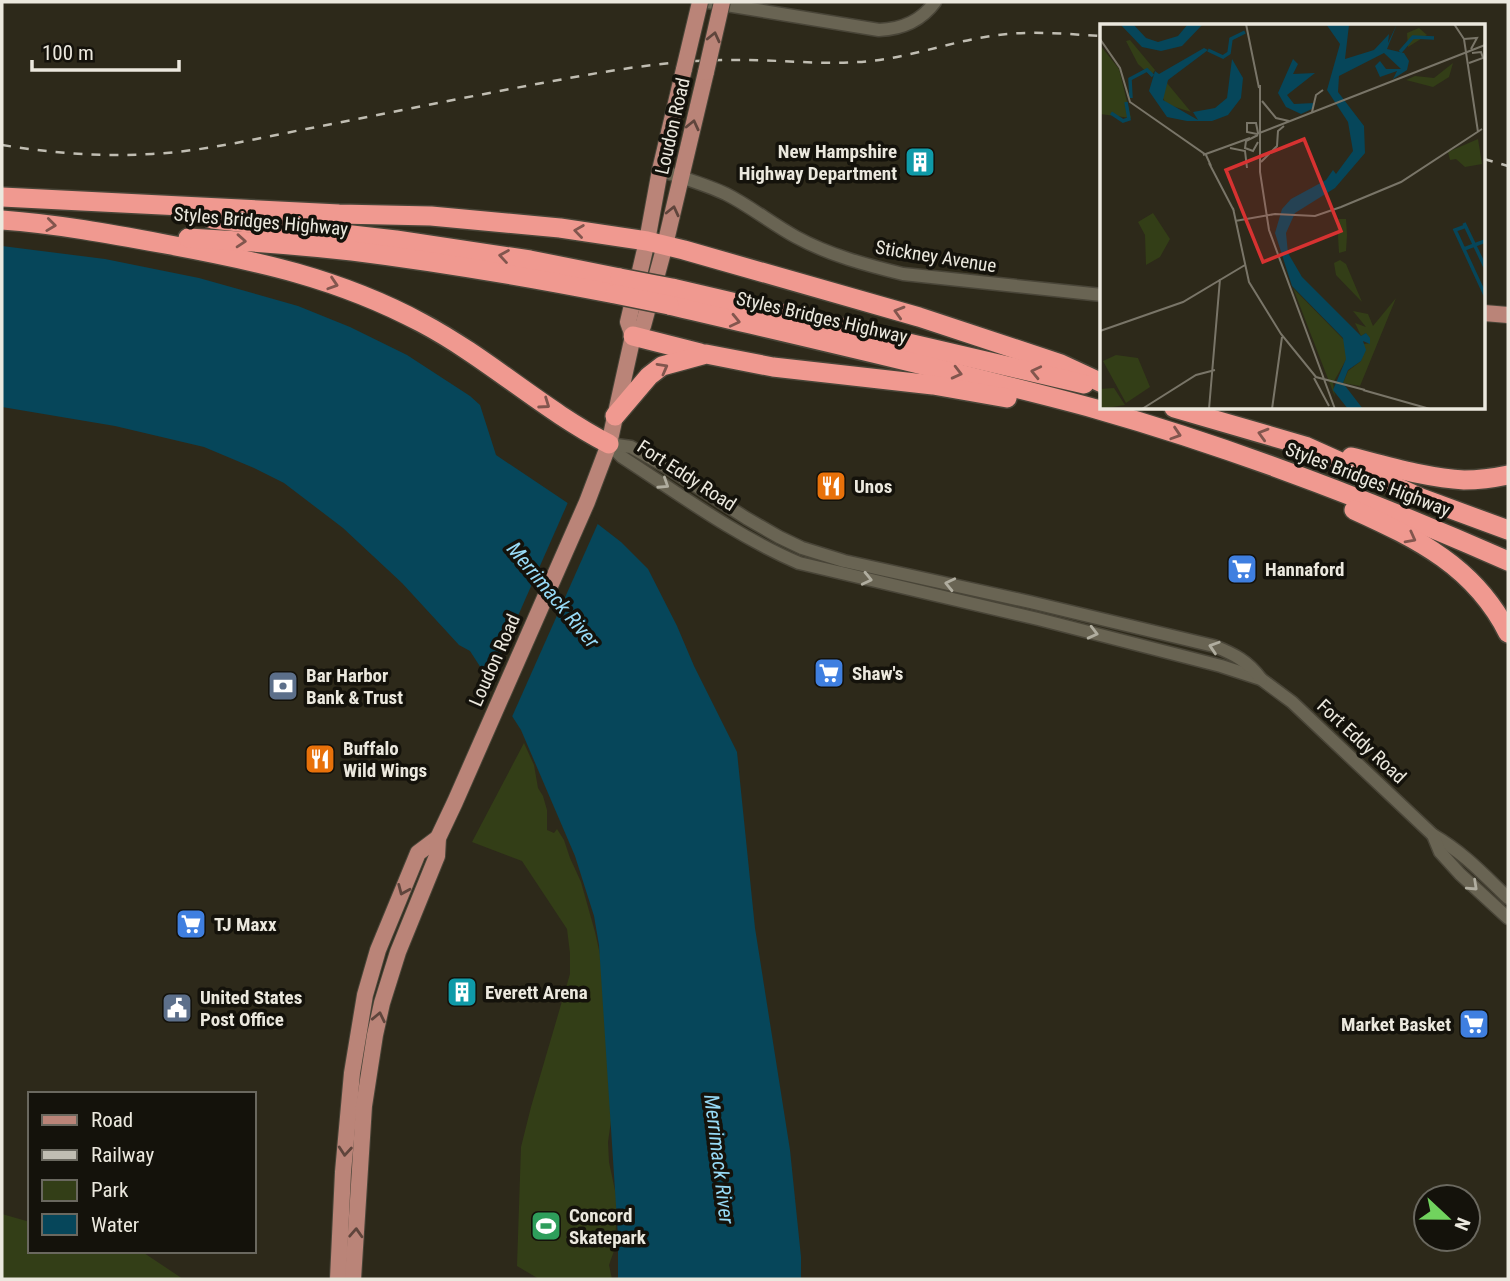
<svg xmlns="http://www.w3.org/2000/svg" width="1510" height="1281" viewBox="0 0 1510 1281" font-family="'Roboto Condensed',sans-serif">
	<rect width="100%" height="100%" fill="#2d291a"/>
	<g fill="#333e17">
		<polygon points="524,743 534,765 538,788 543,796 547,810 547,830 554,833 557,829 564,840 570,858 581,882 595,932 607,986 612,1114 608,1142 609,1162 617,1200 615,1248 609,1265 612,1279 539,1279 517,1266 521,1147 531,1107 570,974 570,953 567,929 522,861 472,842"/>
		<polygon points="2,1214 30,1222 30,1251 141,1251 183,1279 2,1279"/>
	</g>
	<polygon fill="#06465a" points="2,246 105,259 199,278 298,306 350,327 407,355 470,396 480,405 496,455 590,518 621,542 648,569 677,626 694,666 737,752 755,928 790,1150 801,1257 801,1279 618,1279 618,1236 599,945 594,916 575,856 521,730 470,651 459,645 402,583 343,528 284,483 254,468 204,447 115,426 2,407"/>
	<polygon fill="#2d291a" points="569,500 599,521 511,719 488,684"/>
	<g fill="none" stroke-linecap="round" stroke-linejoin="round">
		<g stroke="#494538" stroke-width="15">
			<g id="tertiary">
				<path d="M708,2L879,30C903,29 921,21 935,2"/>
				<path d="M660,170C682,178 705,184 726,194C750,206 772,224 796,237C829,255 866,265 903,274L1102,295"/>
				<path d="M609,444L622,457C679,494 736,536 799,563L1038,619L1221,666L1261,679L1292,702L1433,835C1464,853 1483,874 1508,898"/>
				<path d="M609,444L631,447L666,467L746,518L779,537L802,548L844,561L1030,602L1214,646C1234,654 1248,661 1261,679"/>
				<polyline points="1433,835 1440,852 1460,874 1508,918"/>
			</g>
		</g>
		<g stroke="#494538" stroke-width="18">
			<g id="primary">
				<polyline points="1484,313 1508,315"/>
				<polyline points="633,336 643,326 665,245 706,72"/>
				<polyline points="338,1279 343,1172 352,1073 365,995 378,950 418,853 438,838"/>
				<polyline points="353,1279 364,1106 375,1035 382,1003 398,952 437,856 438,838 455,802 587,502 609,444 633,336 628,322 647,241 660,170 684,69"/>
			</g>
		</g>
		<g stroke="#494538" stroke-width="22">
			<g id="motorway">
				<polyline points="2,197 339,214 431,216 560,228 647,241 684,250 919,317 1061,364 1102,383"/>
				<polyline points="212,219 396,240 530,260 620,278"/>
				<path d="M2,220C57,224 111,234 165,244C257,261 338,278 422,323C488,358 543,410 609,444"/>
				<path d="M188,238C243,241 297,245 352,251C440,262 528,277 615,294"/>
				<polyline points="672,288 1084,384"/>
				<path d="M669,305C779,331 889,356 999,384C1031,392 1064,400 1096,409C1237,449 1374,502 1508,561"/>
				<polyline points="633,336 700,353"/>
				<polyline points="1174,408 1305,446 1421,498 1508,530"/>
				<polyline points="615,416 649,376 662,366 706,354 773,367 933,385 1007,398"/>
				<path d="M1351,457C1388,466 1426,478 1464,480C1479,480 1494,478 1508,475"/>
				<path d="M1354,510C1418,539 1475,567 1508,633"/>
			</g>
		</g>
		<use href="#tertiary" stroke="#696453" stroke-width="12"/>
		<use href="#primary" stroke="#ba8478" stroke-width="16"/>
		<use href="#motorway" stroke="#f09990" stroke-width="19"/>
		<g stroke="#c0bdb2" stroke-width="2.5" stroke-dasharray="9 9" stroke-linecap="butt">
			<path d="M2,145C52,153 101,157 152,154C205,151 255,139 306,129C389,113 471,96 553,81C612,70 671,60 731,60C777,59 824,66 870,61C911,57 950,42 991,36C1027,30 1065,34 1102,36"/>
			<polyline points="1484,159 1508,166"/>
		</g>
		<g stroke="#494538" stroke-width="18" stroke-linecap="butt">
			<g id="primary-bridge">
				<polyline points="684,69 700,2"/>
				<polyline points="706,72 722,2"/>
			</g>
		</g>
		<g stroke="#494538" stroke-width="22" stroke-linecap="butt">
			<g id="motorway-bridge">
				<polyline points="620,278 672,288"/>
				<polyline points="615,294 669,305"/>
			</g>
		</g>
		<use href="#primary-bridge" stroke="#ba8478" stroke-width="16"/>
		<use href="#motorway-bridge" stroke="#f09990" stroke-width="19"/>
	</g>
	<defs><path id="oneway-chevron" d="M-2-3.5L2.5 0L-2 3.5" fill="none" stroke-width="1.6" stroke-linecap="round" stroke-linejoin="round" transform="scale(1.75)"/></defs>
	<g stroke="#5f453c">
		<use href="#oneway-chevron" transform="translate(714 37) rotate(-77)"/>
		<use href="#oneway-chevron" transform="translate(693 125) rotate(-77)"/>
		<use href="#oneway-chevron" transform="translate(673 211) rotate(-77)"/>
		<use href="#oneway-chevron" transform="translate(403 890) rotate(113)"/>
		<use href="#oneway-chevron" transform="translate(379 1017) rotate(-78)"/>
		<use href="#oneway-chevron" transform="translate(345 1151) rotate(95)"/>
		<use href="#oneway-chevron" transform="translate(356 1233) rotate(-87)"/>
	</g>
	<g stroke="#82564e">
		<use href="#oneway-chevron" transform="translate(51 225) rotate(7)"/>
		<use href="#oneway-chevron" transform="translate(579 231) rotate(-172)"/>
		<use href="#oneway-chevron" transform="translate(241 241) rotate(4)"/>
		<use href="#oneway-chevron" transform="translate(504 256) rotate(-171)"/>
		<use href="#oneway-chevron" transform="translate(333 284) rotate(18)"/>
		<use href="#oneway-chevron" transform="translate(899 312) rotate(-164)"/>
		<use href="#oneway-chevron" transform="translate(735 321) rotate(13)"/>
		<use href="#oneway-chevron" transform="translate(663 368) rotate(-29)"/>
		<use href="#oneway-chevron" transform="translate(1036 372) rotate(-167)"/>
		<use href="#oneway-chevron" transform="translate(957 373) rotate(14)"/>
		<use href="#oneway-chevron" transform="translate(545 404) rotate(35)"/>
		<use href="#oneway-chevron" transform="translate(1176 434) rotate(18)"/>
		<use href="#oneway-chevron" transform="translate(1263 434) rotate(-164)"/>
		<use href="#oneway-chevron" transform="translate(1411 538) rotate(28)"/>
	</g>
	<g stroke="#b0ad9f">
		<use href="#oneway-chevron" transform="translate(664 484) rotate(33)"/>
		<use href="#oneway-chevron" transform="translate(867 579) rotate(13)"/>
		<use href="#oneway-chevron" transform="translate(950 584) rotate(-167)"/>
		<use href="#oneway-chevron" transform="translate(1093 633) rotate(14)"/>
		<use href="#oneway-chevron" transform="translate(1214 647) rotate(-162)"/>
		<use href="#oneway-chevron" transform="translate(1473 886) rotate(43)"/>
	</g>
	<defs>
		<g id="building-square" transform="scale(1.575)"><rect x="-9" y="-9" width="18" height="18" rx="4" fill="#0f9aa8" stroke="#14120b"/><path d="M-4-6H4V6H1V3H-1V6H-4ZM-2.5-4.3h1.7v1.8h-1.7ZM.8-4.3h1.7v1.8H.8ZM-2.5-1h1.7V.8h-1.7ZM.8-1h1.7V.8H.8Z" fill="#fff"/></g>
		<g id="restaurant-square" transform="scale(1.575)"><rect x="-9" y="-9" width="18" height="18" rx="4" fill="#e8710a" stroke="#14120b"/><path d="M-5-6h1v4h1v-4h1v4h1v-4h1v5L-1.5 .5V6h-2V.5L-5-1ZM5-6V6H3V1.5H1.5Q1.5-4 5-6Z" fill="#fff"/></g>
		<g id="supermarket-square" transform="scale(1.575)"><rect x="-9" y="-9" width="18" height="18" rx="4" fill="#3f7fe0" stroke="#14120b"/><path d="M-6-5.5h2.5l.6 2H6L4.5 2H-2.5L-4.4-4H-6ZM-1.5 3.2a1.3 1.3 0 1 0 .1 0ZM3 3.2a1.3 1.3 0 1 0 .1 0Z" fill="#fff"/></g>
		<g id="bank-square" transform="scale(1.575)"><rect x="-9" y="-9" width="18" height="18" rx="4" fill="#5c6f8a" stroke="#14120b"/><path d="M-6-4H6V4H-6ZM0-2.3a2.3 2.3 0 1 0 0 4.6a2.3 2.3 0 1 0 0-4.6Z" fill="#fff"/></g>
		<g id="civic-square" transform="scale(1.575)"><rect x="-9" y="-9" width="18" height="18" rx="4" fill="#5c6f8a" stroke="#14120b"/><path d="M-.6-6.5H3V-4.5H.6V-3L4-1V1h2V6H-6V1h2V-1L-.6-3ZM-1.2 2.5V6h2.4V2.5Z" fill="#fff"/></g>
		<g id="stadium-square" transform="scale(1.575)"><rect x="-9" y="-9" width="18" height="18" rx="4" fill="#2e9e5b" stroke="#14120b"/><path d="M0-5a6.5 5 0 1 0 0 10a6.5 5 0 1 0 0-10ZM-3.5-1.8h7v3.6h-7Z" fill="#fff"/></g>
	</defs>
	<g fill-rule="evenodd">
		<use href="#building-square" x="920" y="162"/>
		<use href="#restaurant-square" x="831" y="486"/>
		<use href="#supermarket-square" x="1242" y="569"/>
		<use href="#supermarket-square" x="829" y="673"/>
		<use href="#bank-square" x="283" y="686"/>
		<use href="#restaurant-square" x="320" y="759"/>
		<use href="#supermarket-square" x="191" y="924"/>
		<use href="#building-square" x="462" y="992"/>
		<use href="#civic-square" x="177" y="1008"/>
		<use href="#supermarket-square" x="1474" y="1024"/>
		<use href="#stadium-square" x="546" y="1226"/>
	</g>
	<g text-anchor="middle" stroke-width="7" stroke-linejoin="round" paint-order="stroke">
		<g font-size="19" fill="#ebe8de" stroke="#14120b">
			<text transform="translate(672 126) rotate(-77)" y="7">Loudon Road</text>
			<text transform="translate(261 221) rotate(5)" y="7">Styles Bridges Highway</text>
			<text transform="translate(936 256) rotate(9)" y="7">Stickney Avenue</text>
			<text transform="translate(822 317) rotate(13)" y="7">Styles Bridges Highway</text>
			<text transform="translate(687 475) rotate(33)" y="7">Fort Eddy Road</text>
			<text transform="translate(1368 479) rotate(21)" y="7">Styles Bridges Highway</text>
			<text transform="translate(494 660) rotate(-66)" y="7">Loudon Road</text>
			<text transform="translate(1362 741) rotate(43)" y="7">Fort Eddy Road</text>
		</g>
		<g font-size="19" font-weight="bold" fill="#ebe8de" stroke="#14120b" text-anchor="start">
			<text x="897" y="158" text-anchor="end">New Hampshire<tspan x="897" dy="22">Highway Department</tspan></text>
			<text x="854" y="493">Unos</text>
			<text x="1265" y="576">Hannaford</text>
			<text x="852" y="680">Shaw's</text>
			<text x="306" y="682">Bar Harbor<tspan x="306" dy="22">Bank &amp; Trust</tspan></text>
			<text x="343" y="755">Buffalo<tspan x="343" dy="22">Wild Wings</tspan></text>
			<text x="214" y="931">TJ Maxx</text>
			<text x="485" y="999">Everett Arena</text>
			<text x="200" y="1004">United States<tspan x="200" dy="22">Post Office</tspan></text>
			<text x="1451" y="1031" text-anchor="end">Market Basket</text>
			<text x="569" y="1222">Concord<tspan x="569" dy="22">Skatepark</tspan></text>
		</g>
		<g font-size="21" font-style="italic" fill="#97daf6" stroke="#14120b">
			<text transform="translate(553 595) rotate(50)" y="7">Merrimack River</text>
			<text transform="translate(719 1159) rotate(83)" y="7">Merrimack River</text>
		</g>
	</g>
	<g transform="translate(1100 24)">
		<rect width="385" height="385" fill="#2d291a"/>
		<path d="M319,4L327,11L308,23L307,9ZM30,16L55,46L51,52L38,40L26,17ZM0,21L19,45L31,94L0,90ZM353,39L349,53L333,63L306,56L315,52L334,54ZM67,59L91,88L66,80L62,72ZM378,115L382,140L365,143L356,135L350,136L348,128ZM53,189L70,215L60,233L46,241L45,211L38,198ZM237,195H246L247,211L246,227L239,229ZM240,236L246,240L262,278L236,251L234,239ZM193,264L244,316L247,334L233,359L235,373ZM296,274L260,362L243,359L248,347L261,337L264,320L270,319L266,309L261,312L255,299L266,303L253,287L268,290L273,302ZM16,331L38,334L50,363L26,379L3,337ZM14,364L25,381L0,385V365Z" fill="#333e17"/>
		<path d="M20,0H33L46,14L58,18L78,12L88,0H103L82,22L61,27L42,23ZM226,0L249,1L245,35L274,26L289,10L288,19L297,0L287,25L304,29L309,37L307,46L293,55L297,47L280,53L275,42L280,37L286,45H301L284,29L239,52L238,68L264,102L265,129L235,164L195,189L186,209L188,229L202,253L261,312L266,309L270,314V320L263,317L266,326L261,337L248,346L243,359L263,385H248L233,366L246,335L243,314L192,262L175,209L182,185L191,175L226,156L233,146L236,150L253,127L248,98L227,66L240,20ZM104,24L108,26L68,56L63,76L98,96L93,88L115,84L127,74L132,35L143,54L141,74L128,91L112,97H87L67,93L49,67L55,47L59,50ZM193,35L198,40L193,50L215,49L187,71L194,80L214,79V84L201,90L186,83L178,69Z" fill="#06465a"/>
		<path fill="none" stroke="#06465a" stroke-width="3.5" d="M108,26L123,33L129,29L131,15L145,8M300,28L313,13L334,14M31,74L30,55L47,46L53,52M11,89L23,97L29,95L26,78M364,199L385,243M366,202L355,206L385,271M364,225L385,217"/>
		<path fill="none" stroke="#797568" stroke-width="2" d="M146,0L159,64M354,0L364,15L378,108M0,15L20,44L30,78L106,131L111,142M364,15L377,14L371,25M369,39L383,34L381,28L372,29M160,61V148L169,206L235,385M162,77L176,94L189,97M212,88L216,71L223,66M158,109L156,99H147V108L157,110L385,21M158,111L146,117L145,124L153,127L158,118M130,124L145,127L147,144M103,131L150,114M161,138L177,122L178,107L184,102M109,139L134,187M133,184L149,258L181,310L216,353L265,366M135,197L175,190L215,192L241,183L301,158L382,105M0,307L83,278L145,241M214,354L229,382M263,366L330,385M42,385L96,351L115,346M109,385L120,255M172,385L182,313"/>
		<path fill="#d73231" fill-opacity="0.15" stroke="#d73231" stroke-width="3.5" d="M204,115L241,207L163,238L126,146Z"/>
		<rect width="385" height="385" fill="none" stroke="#ebe8de" stroke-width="3.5"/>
	</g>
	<rect width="1510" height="1281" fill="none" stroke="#ebe8de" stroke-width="7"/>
	<rect x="28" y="1092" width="228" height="161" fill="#14120b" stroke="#6a685f" stroke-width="2"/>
	<rect x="42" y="1115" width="35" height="10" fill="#ba8478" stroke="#6a685f" stroke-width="2"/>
	<text x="91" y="1127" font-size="21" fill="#ebe8de">Road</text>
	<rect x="42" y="1150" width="35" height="10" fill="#c0bdb2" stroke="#6a685f" stroke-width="2"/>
	<text x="91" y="1162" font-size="21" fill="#ebe8de">Railway</text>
	<rect x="42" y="1180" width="35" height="21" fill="#333e17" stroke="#6a685f" stroke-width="2"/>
	<text x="91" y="1197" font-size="21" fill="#ebe8de">Park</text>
	<rect x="42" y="1214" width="35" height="21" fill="#06465a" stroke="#6a685f" stroke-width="2"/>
	<text x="91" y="1232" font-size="21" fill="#ebe8de">Water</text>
	<g transform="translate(1447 1218) rotate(112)"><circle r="33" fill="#14120b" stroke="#6a685f" stroke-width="2"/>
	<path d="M0-5L12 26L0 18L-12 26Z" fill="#71d35e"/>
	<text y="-10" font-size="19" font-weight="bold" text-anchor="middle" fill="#ebe8de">N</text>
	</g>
	<path d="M32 60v10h147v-10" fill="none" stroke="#ebe8de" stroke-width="3.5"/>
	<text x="42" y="60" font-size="21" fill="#ebe8de" stroke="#14120b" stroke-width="5" paint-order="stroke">100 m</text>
</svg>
